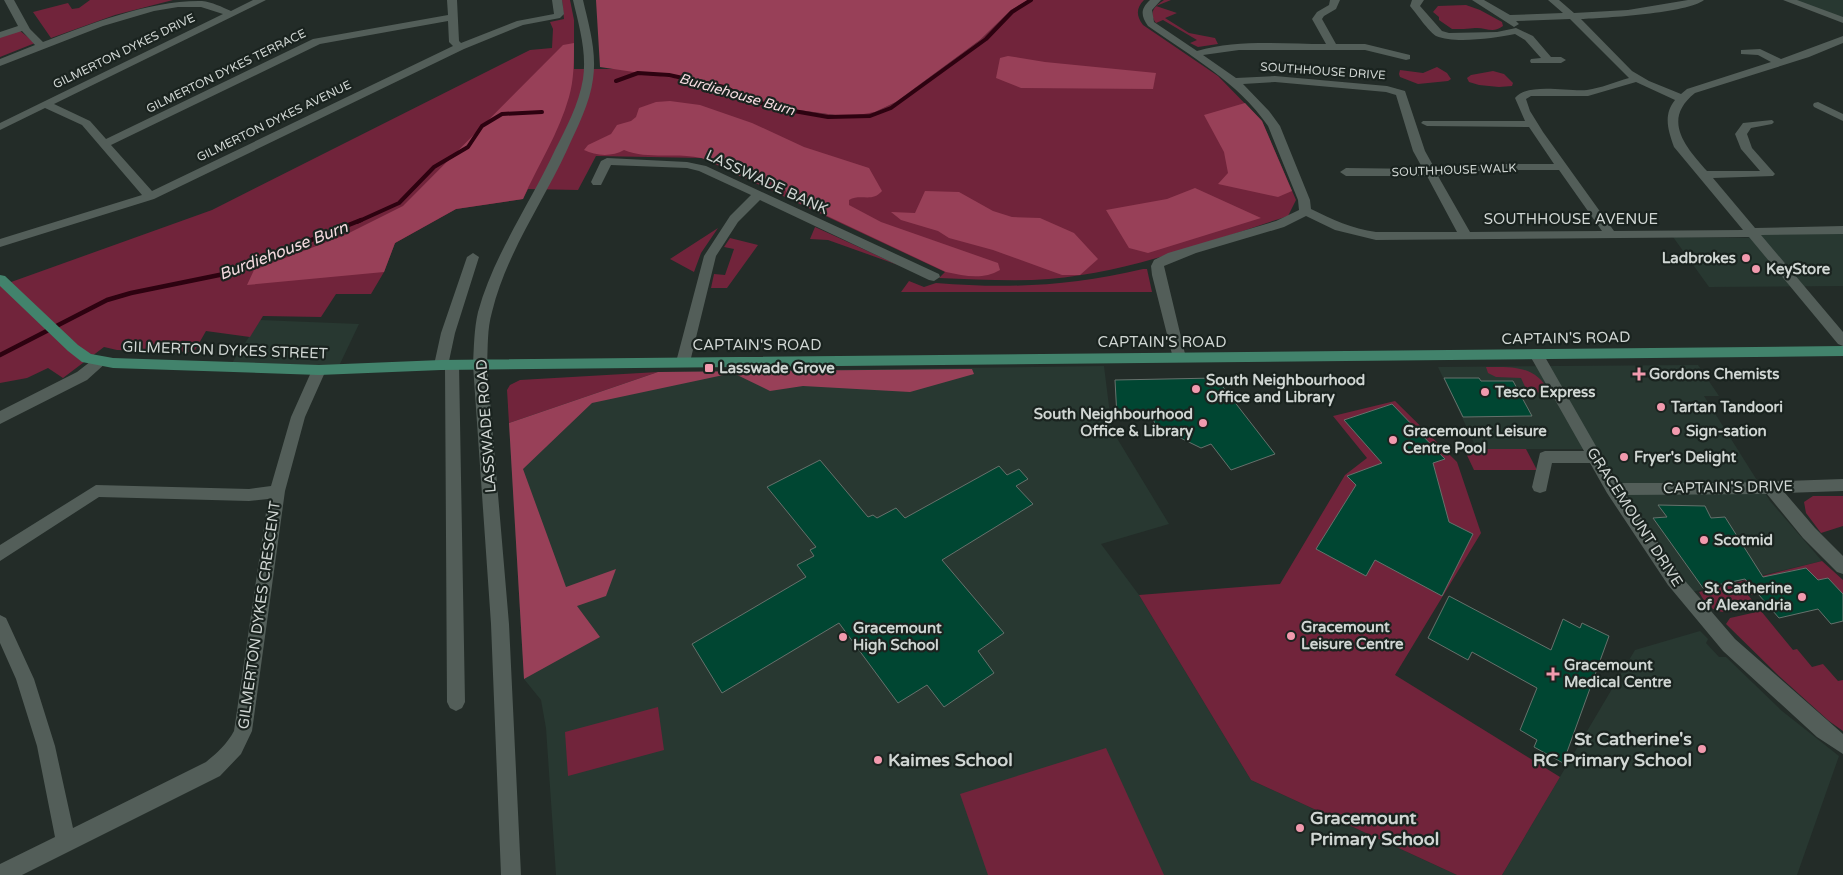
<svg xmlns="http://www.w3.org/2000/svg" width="1843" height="875" viewBox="0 0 1843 875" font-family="'Varela Round',sans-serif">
	<rect width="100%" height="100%" fill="#232c28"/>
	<g fill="#283831">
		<polygon points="1792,0 1843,0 1843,18"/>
		<polygon points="1843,233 1843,286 1709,287 1673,237 1747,238 1761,234"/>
		<polygon points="260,320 359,324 339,366 232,363"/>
		<polygon points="1698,365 1719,396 1704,396 1770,501 1822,561 1692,592 1597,449 1477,449 1438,367"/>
		<polygon points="1104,366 1112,430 1169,524 1101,544 1139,595 1251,780 1457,875 556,875 546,728 541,700 524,679 509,423 658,372"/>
		<polygon points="1700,631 1708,639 1706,643 1719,657 1726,657 1782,711 1839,756 1797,875 1502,875 1635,650"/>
	</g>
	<g fill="#71243b">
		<polygon points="90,0 173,0 115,15 51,38 33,12 68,3 72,9 79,8"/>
		<path d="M562,0H570L574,20V69H650L784,108L835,115L875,112L896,102L980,40L1011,10L1028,0H1144C1136,8 1136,16 1143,25L1218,76L1262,121L1296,200L1288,216C1210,241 1131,272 1049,279C1012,282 975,279 939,278L945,272L702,158L596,156L578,190L528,189L523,199L456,209L395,243L384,272L371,294H336L321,317L263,316L250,337L206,331L194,352L117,350L104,347L63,378L48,368L27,378L0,383V286L212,210L530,50L552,48L553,29L550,22L564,19Z"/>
		<path d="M1164,0H1171L1156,6L1177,13L1165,18L1189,33L1215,38L1218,44L1198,47L1190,43L1197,40L1163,20L1156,23C1148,12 1155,6 1164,0Z"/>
		<path d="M1466,5L1480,10L1502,22L1503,26C1493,34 1485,27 1475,28C1469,29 1459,29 1452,29L1439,20V17L1433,12L1438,6Z"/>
		<polygon points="19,30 35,43 0,57 0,36"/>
		<polygon points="1437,67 1447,73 1451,79 1448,81 1418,84 1400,77 1399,74 1400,70 1423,73"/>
		<polygon points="1493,71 1504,74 1513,83 1512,86 1499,87 1479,85 1469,82 1467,78 1471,75"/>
		<polygon points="815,227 898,265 828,240 810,239"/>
		<polygon points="718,228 701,253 694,272 670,259"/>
		<polygon points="730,238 758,245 727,288 711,288 714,274 725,275 734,249 724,247"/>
		<path d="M1143,269H1147L1152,292H901L909,281L924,287L936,283C1011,289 1069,286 1143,269Z"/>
		<path d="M1486,367C1512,367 1536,365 1549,392L1528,393L1521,378L1496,377L1488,373Z"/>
		<polygon points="658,372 509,423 507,390 510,385 520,380"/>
		<polygon points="1395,401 1457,462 1481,533 1395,675 1560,777 1502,875 1457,875 1251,780 1139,595 1280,584 1345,475 1367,458 1333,416"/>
		<polygon points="1464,449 1526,449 1537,470 1474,470"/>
		<polygon points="1813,496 1843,496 1843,526 1821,533 1806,513 1804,502"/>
		<path d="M1822,561L1843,580V594L1818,580L1806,568L1784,572L1758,594L1748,595L1756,605C1730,612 1714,621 1699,592Z"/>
		<polygon points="1761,611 1793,650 1797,649 1812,667 1823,664 1838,681 1843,680 1843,731 1829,721 1779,676 1726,624 1730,618"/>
		<polygon points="658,707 664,750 568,776 565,732"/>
		<polygon points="1106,748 1164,875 988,875 960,794"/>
	</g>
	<g fill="#984058">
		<polygon points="596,0 1028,0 1011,10 980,40 896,102 875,112 858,115 835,115 784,108 681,79 600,67"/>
		<path d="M574,43C574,61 574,80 569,97C559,133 538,165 523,199L456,209L395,243L384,272L247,285L254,270L345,235L403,206L563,45Z"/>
		<polygon points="1008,56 1045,62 1156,73 1153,89 1021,88 996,78 1000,58"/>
		<path d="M670,101L700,105L752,123L804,147L869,168L882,191C872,203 861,193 849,200V205L881,222L998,263L1000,270C983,280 965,276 946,272L787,197C784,173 769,180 752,179C736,178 717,161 701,158C676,152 649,160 624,150C612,157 596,156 584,150L588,145L611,134L617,125L631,121L636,117L639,108L656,102Z"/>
		<polygon points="1245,103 1262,121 1292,191 1278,197 1218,184 1228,173 1224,152 1204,115"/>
		<polygon points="1195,188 1261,218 1148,253 1129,248 1106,210 1167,199"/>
		<polygon points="925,191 959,192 993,211 1012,217 1040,218 1074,233 1098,259 1080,275 1062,275 993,250 949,238 938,231 901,220 891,212 915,213"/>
		<polygon points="972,369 974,374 910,392 803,386 770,391 733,373 592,403 523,469 566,587 616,569 606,596 577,606 600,637 524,679 509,423 658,372"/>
	</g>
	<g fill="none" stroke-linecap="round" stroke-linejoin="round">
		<g stroke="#2d0210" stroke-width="4">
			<polyline points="616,81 638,73 669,75 724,87 757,102 788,110 828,117 870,116 891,108 986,39 1012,12 1031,0"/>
			<polyline points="357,222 399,203 434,167 468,147 482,126 502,114 542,112"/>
		</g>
		<polyline stroke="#2d0210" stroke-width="4.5" points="0,355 107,300 131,293 229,273 361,220"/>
	</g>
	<g fill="#004632" stroke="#66716c">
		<polygon points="1216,378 1275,454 1231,470 1211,444 1201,448 1156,426 1153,419 1117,417 1115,380"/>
		<polygon points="1444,378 1479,378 1481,381 1513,381 1532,416 1463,417"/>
		<polygon points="1392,404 1445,459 1433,463 1449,522 1473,534 1442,596 1375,560 1366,576 1316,549 1356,485 1347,476 1382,463 1344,420"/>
		<polygon points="820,460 868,517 873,515 877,518 896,508 905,518 999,466 1007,475 1019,469 1028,479 1016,486 1033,504 942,560 1004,633 978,651 994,673 944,707 927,685 898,703 839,623 722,693 692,644 806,577 797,565 814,556 810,550 816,547 767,487"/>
		<polygon points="1658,505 1705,506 1711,518 1725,517 1763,577 1806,568 1818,580 1828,578 1843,594 1843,621 1831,624 1818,609 1779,618 1745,579 1703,588 1653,518 1667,517"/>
		<polygon points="1449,596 1551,650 1563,619 1580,628 1582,623 1609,636 1563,763 1534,747 1537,740 1520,730 1537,688 1472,652 1468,660 1428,638"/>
	</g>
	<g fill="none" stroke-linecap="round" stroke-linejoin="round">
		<g fill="#535e59" fill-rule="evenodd">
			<path d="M4,0H14L30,29L43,42C90,24 150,0 202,1C212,2 222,7 231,11L253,0H266L54,104L90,121L106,139L313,39L448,15L447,0H457L459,41L461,43L517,21L554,14L552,0H562L564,14L560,18L523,25L464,49L154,199L0,247V239L142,195L82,125L45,108L0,130V123L223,14L201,7H178L154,11L103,26L0,66V59L35,45L22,31L0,38V32L18,26ZM448,21L449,42L453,46L152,191L111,145L320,44Z"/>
			<path d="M573,0H583C589,26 597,52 593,79C590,103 577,128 567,150C542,204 506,254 492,312C487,329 488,347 487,365L509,624L521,875H501L491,624L473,365C474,347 474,329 478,312C494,254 530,204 555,150C566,128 579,104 583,79C587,52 579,26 573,0Z"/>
			<path d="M1150,0H1161L1152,10L1154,22L1197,51C1238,39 1284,44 1326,44L1312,19L1317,12L1329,5L1330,0H1340L1336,9L1324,16L1322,19L1336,44H1365L1410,55V59L1406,60L1365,50H1239L1203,55L1236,78L1275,76L1387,86L1405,91L1425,151L1435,169L1485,164H1554L1529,127L1427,126L1421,123L1423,121H1525L1515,98C1528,82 1568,92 1587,90C1601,88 1615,82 1629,78L1570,19L1516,21L1519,24L1514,27L1472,0H1484L1510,15L1563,13L1548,0H1559L1574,13L1628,10L1688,0H1704C1688,13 1605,18 1581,19L1632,71L1649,81L1681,94L1687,89L1771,62L1758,55L1741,54V50L1760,49L1781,59L1843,36V43L1809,57L1695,93C1661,120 1686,147 1707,171H1760L1741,149L1735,134L1743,123L1772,120L1774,122L1772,124L1751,128L1747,134L1752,148L1775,174L1773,176L1713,178L1755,228L1843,226V234L1761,235L1843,332V346L1838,344L1749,237L1376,240L1335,230L1306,216L1284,227L1196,253L1164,266L1186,358L1184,362H1174L1152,275L1151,266L1154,260L1168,253L1276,221L1299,210L1298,200L1268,126C1238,82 1190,56 1148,26C1141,16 1140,9 1150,0ZM1275,82L1386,92L1396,95L1413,151L1423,169L1346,168L1340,172L1346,176H1427L1457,232H1376C1352,229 1332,219 1311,209L1310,200L1280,126L1269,111L1243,84ZM1636,82L1675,100C1663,115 1668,130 1674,147L1743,230L1614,231L1543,132L1530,111L1526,99L1531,96H1588ZM1485,170H1559L1602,231L1470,232L1438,176Z"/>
			<path d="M1412,0H1424L1420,6L1442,31L1449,33L1497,32L1516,28L1533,36L1551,57H1561L1566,60L1561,63H1531L1530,61L1531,59L1541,58L1525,40L1515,34C1495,38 1455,44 1436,36C1429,32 1416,13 1410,6Z"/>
			<polygon points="1783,0 1797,0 1843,17 1843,23"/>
			<polygon points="1818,102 1843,114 1843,121 1814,107 1813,105 1814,103"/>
			<polygon points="607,158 687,162 706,166 939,274 940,277 934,281 929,280 760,200 738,222 716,256 690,362 688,366 678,366 676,362 704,256 730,216 751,195 699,171 687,168 611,165 601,185 593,185 591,182 601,161"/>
			<polygon points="473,253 479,257 455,333 449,361 457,361 459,365 465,702 462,708 456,711 450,708 447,702 445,369 436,369 434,365 441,333 467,257"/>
			<polygon points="1536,349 1541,350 1617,483 1727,483 1843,479 1843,491 1785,493 1815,528 1843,556 1843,574 1837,572 1803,538 1767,494 1626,495 1680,575 1735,639 1843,734 1843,754 1817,737 1723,651 1668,585 1607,493 1590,463 1552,463 1546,491 1540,493 1534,491 1532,487 1540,453 1545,451 1584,451 1529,354 1531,350"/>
			<polygon points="100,357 105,358 107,362 87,380 0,424 0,411 77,372 95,358"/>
			<path d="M319,365L324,366L326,370L305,417L285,491L252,731L241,754L220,776L22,875H0V864L55,837L37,746L16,679L0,643V615L6,618L34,679L55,746L73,828L206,762C217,753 227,744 234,731L268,499L249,501L99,497L0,561V545L96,485L249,489L271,486L291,417L312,370L314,366Z"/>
		</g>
		<polygon fill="#42836c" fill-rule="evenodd" points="0,275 5,276 78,345 91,354 113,358 319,365 441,360 1843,346 1843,356 441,370 319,375 113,368 82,362 68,351 0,286"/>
	</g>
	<g fill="#f29aae" stroke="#1a231f" stroke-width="2">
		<circle cx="1746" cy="258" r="5"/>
		<circle cx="1756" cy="269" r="5"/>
		<rect x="704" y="363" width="10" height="10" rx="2.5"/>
		<path d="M1636.5 366.5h5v5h5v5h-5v5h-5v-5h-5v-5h5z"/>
		<circle cx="1196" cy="389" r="5"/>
		<circle cx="1485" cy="392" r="5"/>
		<circle cx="1661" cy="407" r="5"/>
		<circle cx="1203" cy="423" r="5"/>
		<circle cx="1676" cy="431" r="5"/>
		<circle cx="1393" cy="440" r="5"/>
		<circle cx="1624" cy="457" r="5"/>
		<circle cx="1704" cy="540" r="5"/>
		<circle cx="1802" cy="597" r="5"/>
		<circle cx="1291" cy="636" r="5"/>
		<circle cx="843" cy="637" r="5"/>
		<path d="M1550.5 666.5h5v5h5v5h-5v5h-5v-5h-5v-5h5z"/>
		<circle cx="1702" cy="749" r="5"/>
		<circle cx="878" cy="760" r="5"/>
		<circle cx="1300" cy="828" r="5"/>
	</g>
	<g text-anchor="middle" stroke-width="4.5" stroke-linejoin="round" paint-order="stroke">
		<g font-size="12" fill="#d0d6d3" stroke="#1a231f">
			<text transform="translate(124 51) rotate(-26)" y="4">GILMERTON DYKES DRIVE</text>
			<text transform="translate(226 71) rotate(-26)" y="4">GILMERTON DYKES TERRACE</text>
			<text transform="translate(1323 71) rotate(4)" y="4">SOUTHHOUSE DRIVE</text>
			<text transform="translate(274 121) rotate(-26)" y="4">GILMERTON DYKES AVENUE</text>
			<text transform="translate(1454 170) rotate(-2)" y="4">SOUTHHOUSE WALK</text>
		</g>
		<g font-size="14" font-style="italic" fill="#f5dbe0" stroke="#1a231f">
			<text transform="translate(737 94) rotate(16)" y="5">Burdiehouse Burn</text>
		</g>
		<g font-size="15" fill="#d0d6d3" stroke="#1a231f">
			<text transform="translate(767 182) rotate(25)" y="5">LASSWADE BANK</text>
			<text x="1571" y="224">SOUTHHOUSE AVENUE</text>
			<text transform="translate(1566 338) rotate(-1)" y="5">CAPTAIN'S ROAD</text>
			<text x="1162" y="347">CAPTAIN'S ROAD</text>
			<text x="757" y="350">CAPTAIN'S ROAD</text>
			<text transform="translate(225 350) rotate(2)" y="5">GILMERTON DYKES STREET</text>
			<text transform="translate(486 426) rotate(-94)" y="5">LASSWADE ROAD</text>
			<text transform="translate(1728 487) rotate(-1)" y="5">CAPTAIN'S DRIVE</text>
			<text transform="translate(1635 517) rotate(57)" y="5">GRACEMOUNT DRIVE</text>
			<text transform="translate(259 615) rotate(-82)" y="5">GILMERTON DYKES CRESCENT</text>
		</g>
		<g font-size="15" font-weight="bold" fill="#d0d6d3" stroke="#1a231f" text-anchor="start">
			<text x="1736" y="263" text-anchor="end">Ladbrokes</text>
			<text x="1766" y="274">KeyStore</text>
			<text x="719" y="373">Lasswade Grove</text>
			<text x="1649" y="379">Gordons Chemists</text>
			<text x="1206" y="385">South Neighbourhood<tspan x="1206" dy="17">Office and Library</tspan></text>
			<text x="1495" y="397">Tesco Express</text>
			<text x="1671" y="412">Tartan Tandoori</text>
			<text x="1193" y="419" text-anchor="end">South Neighbourhood<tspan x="1193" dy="17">Office &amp; Library</tspan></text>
			<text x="1403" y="436">Gracemount Leisure<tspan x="1403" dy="17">Centre Pool</tspan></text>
			<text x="1686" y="436">Sign-sation</text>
			<text x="1634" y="462">Fryer's Delight</text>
			<text x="1714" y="545">Scotmid</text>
			<text x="1792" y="593" text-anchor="end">St Catherine<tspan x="1792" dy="17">of Alexandria</tspan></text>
			<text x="1301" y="632">Gracemount<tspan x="1301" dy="17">Leisure Centre</tspan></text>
			<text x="853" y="633">Gracemount<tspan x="853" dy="17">High School</tspan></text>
			<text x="1564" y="670">Gracemount<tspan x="1564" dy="17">Medical Centre</tspan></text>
		</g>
		<g font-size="16" font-style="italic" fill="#f5dbe0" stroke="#1a231f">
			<text transform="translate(283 250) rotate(-21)" y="6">Burdiehouse Burn</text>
		</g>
		<g font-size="18" font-weight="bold" fill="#d0d6d3" stroke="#1a231f" text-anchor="start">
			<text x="1692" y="745" text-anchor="end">St Catherine's<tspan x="1692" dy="21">RC Primary School</tspan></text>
			<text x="888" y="766">Kaimes School</text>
			<text x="1310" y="824">Gracemount<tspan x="1310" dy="21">Primary School</tspan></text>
		</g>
	</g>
</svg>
